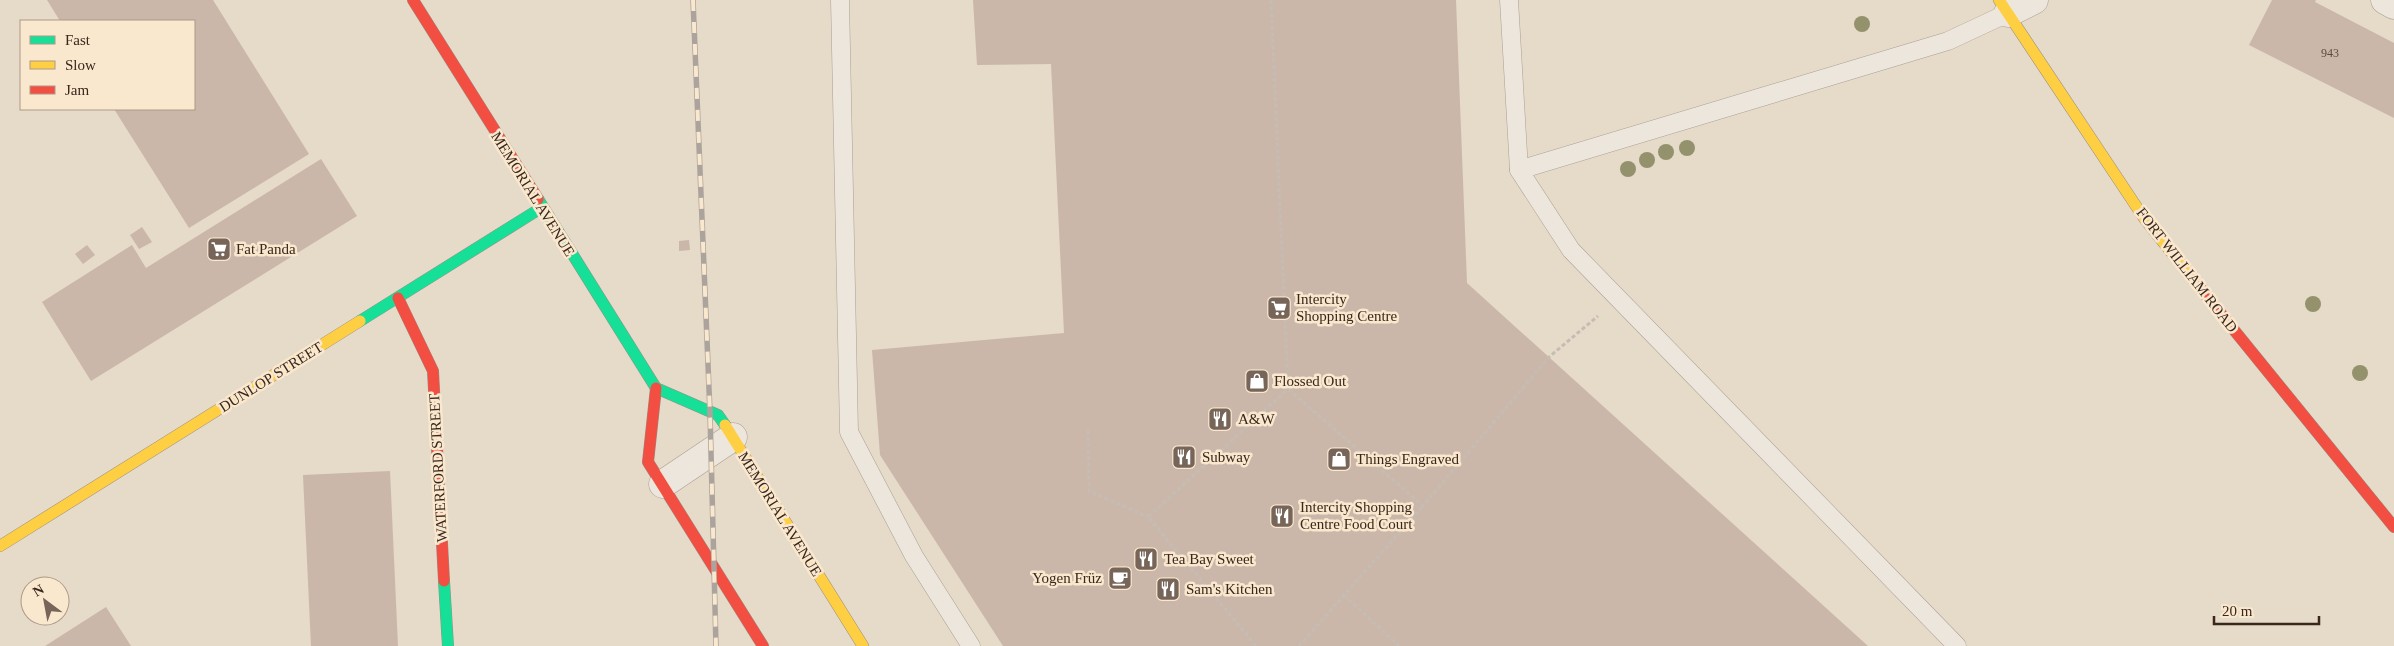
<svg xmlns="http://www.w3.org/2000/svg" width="2394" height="646" viewBox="0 0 2394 646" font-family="'Times New Roman',serif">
	<rect width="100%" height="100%" fill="#e6dac9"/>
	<g fill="#cab7aa">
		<polygon points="47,0 213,0 309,154 189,228 114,109 194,109 194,21 60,21"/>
		<polygon points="973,0 1456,0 1467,283 1868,646 1003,646 880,455 872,350 1064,333 1051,64 977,65"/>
		<polygon points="2272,0 2316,0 2315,2 2394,43 2394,118 2249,45"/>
		<polygon points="321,159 357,216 91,381 42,302 132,245 146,268"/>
		<polygon points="142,227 152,242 139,249 130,235"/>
		<polygon points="689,240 690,250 679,251 679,241"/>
		<polygon points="87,245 95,255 83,264 75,254"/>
		<polygon points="390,471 398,646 311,646 303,475"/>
		<polygon points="106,607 131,646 45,646"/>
	</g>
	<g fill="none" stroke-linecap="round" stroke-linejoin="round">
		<g stroke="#ab9f93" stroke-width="19">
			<g id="lane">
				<polyline points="840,0 849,432 914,556 971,646"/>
				<polyline points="1509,0 1519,170 1571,250 1957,646"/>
				<polyline points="1519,170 1948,41 2008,13"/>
			</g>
		</g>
		<g stroke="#ab9f93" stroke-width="29">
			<g id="street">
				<polyline points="2385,0 2394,5"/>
				<polyline points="2008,13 2034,0"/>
				<polyline points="663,484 733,437"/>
			</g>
		</g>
		<g stroke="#9a8e83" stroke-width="12">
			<g id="fast">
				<polyline points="538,199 656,388 718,415 725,425"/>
				<polyline points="360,321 541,208"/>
				<polyline points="444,581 448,646"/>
			</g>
		</g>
		<g stroke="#9a8e83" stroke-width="12">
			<g id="slow">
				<polyline points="1999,0 2144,218 2191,277"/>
				<polyline points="725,425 863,646"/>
				<polyline points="0,546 360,321"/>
			</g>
		</g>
		<g stroke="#9a8e83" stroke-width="12">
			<g id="jam">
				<polyline points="413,0 538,199"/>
				<polyline points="2191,277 2394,527"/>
				<polyline points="398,298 433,371 444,581"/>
				<polyline points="656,388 648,462 763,646"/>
			</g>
		</g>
		<g stroke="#c5bcb3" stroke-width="3" stroke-dasharray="4 2.5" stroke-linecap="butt">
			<polyline points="1271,0 1288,389 1423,506 1549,357 1598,316"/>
			<polyline points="1088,430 1089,491 1148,517"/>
			<polyline points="1344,595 1399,646"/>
			<polyline points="1256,646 1148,517 1288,389"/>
			<polyline points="1299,646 1423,506"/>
		</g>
		<use href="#lane" stroke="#ede6dc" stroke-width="18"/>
		<use href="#street" stroke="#ede6dc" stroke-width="28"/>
		<use href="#fast" stroke="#16e098" stroke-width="11"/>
		<use href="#slow" stroke="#ffcf43" stroke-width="11"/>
		<use href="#jam" stroke="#f24e42" stroke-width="11"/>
		<g stroke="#aca49c" stroke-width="5.5">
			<polyline id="rail" points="693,0 710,413 716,646"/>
		</g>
		<use href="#rail" stroke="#f9e7ce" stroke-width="4" stroke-dasharray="11" stroke-linecap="butt"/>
	</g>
	<g fill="#94926c">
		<circle cx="1862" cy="24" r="8"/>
		<circle cx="1687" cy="148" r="8"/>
		<circle cx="1666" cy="152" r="8"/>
		<circle cx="1647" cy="160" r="8"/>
		<circle cx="1628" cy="169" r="8"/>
		<circle cx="2313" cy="304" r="8"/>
		<circle cx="2360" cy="373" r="8"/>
	</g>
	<defs>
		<g id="supermarket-square" transform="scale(1.25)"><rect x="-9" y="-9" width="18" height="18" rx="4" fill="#766558" stroke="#f9e7ce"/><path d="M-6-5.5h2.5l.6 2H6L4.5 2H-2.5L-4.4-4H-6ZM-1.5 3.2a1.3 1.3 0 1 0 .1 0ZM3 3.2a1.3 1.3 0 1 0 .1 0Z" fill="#fff"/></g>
		<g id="shop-square" transform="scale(1.25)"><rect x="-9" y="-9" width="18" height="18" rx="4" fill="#766558" stroke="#f9e7ce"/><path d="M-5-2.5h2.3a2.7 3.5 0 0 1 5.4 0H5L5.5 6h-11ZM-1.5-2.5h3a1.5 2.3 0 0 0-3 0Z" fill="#fff"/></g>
		<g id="restaurant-square" transform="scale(1.25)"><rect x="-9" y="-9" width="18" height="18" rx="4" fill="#766558" stroke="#f9e7ce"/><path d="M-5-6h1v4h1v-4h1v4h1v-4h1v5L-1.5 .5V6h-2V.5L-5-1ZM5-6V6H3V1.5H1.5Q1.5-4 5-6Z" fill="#fff"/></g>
		<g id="cafe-square" transform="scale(1.25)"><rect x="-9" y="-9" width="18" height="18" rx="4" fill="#766558" stroke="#f9e7ce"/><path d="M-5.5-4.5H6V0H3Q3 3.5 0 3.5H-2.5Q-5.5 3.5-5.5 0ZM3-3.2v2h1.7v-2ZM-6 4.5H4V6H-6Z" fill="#fff"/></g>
	</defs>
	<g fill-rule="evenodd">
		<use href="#supermarket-square" x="219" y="249"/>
		<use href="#supermarket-square" x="1279" y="308"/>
		<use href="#shop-square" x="1257" y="381"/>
		<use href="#restaurant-square" x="1220" y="419"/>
		<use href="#restaurant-square" x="1184" y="457"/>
		<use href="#shop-square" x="1339" y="459"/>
		<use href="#restaurant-square" x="1282" y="516"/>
		<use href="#restaurant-square" x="1146" y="559"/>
		<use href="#cafe-square" x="1120" y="578"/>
		<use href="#restaurant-square" x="1168" y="589"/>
	</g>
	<g text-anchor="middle" stroke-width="5" stroke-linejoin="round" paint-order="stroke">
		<g font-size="12" fill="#5e4a3f">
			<text x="2330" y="57">943</text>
		</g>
		<g font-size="15" fill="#3a261b" stroke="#f9e7ce">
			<text transform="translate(533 194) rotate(58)" y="5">MEMORIAL AVENUE</text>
			<text transform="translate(2187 270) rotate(52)" y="5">FORT WILLIAM ROAD</text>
			<text transform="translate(271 377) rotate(-32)" y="5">DUNLOP STREET</text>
			<text transform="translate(438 468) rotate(-93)" y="5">WATERFORD STREET</text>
			<text transform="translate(780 514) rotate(58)" y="5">MEMORIAL AVENUE</text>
		</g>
		<g font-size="15" fill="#3a261b" stroke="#f9e7ce" text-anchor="start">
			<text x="236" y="254">Fat Panda</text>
			<text x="1296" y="304">Intercity<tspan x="1296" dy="17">Shopping Centre</tspan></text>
			<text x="1274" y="386">Flossed Out</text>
			<text x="1238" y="424">A&amp;W</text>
			<text x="1202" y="462">Subway</text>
			<text x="1356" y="464">Things Engraved</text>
			<text x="1300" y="512">Intercity Shopping<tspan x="1300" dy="17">Centre Food Court</tspan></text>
			<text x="1164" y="564">Tea Bay Sweet</text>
			<text x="1102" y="583" text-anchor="end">Yogen Früz</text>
			<text x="1186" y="594">Sam's Kitchen</text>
		</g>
	</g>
	<rect x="20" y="20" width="175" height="90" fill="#f9e7ce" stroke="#ad9a86"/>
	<rect x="30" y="36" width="25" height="8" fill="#16e098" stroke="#ad9a86"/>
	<text x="65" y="45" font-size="15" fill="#3a261b">Fast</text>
	<rect x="30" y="61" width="25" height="8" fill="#ffcf43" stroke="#ad9a86"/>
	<text x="65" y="70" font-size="15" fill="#3a261b">Slow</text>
	<rect x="30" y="86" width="25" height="8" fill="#f24e42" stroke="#ad9a86"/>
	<text x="65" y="95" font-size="15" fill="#3a261b">Jam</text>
	<g transform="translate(45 601) rotate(328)"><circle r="24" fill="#f9e7ce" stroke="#ad9a86"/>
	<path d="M0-4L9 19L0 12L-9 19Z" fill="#766558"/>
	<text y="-8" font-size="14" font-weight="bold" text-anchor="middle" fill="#3a261b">N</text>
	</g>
	<path d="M2214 616v8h105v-8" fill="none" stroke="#3a261b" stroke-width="2.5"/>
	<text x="2222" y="616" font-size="15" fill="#3a261b" stroke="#f9e7ce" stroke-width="4" paint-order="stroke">20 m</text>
</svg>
